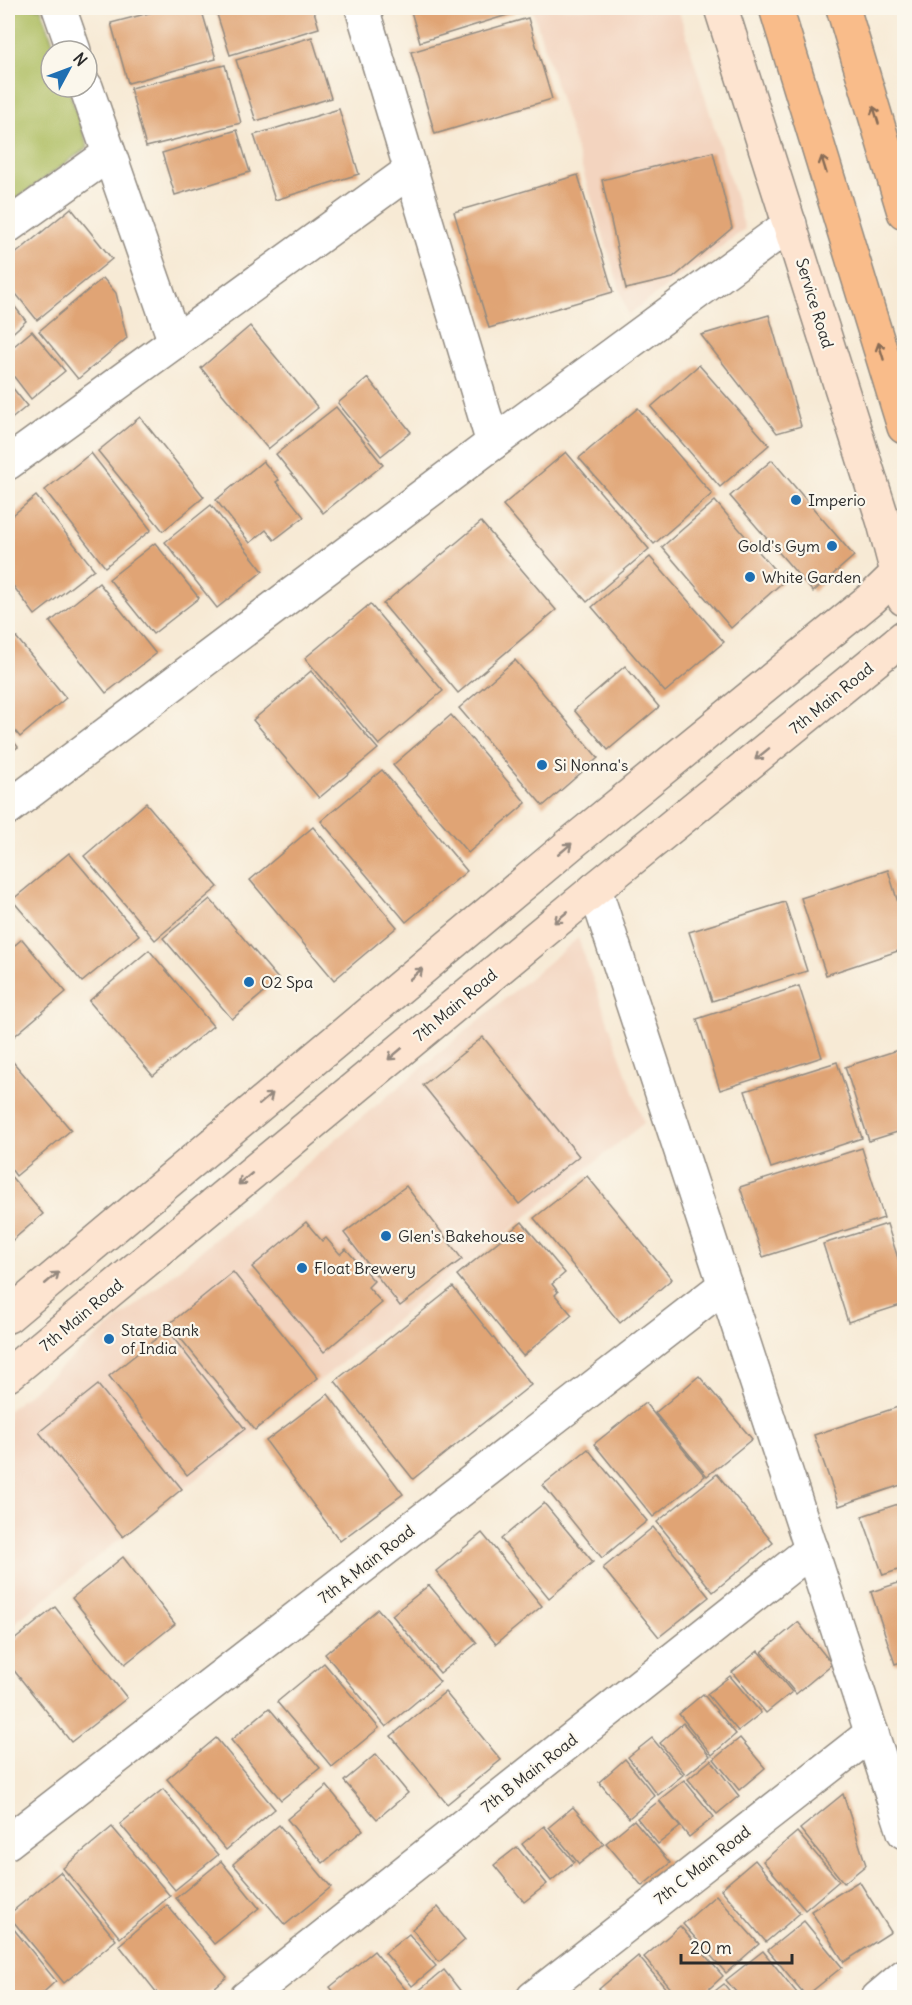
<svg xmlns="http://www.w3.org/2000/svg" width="912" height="2005" viewBox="0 0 912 2005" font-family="Delius,sans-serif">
	<rect width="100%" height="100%" fill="#fbf7ec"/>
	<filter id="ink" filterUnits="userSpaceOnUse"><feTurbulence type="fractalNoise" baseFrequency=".0167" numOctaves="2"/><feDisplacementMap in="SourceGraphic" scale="12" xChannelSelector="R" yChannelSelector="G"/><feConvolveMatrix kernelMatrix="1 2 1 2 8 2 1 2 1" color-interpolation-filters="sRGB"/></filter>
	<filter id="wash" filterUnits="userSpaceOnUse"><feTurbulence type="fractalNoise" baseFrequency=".008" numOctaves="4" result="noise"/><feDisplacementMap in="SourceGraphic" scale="24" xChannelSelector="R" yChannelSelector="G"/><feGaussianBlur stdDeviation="1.35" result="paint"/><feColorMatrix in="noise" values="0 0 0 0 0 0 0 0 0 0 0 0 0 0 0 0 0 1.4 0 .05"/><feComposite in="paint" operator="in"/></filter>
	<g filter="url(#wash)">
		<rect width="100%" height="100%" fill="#f7ead5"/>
		<g fill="#f3d4bf">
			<polygon points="532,8 678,8 745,229 628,315"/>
			<polygon points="578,938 644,1123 8,1628 8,1411"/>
		</g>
		<polygon fill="#adbd60" stroke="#6c7446" stroke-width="1.5" points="8,8 41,8 56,51 51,51 51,87 68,87 88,147 8,205"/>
		<g id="blocks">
			<g fill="#e0a475">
				<polygon points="168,8 201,8 216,59 128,83 111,23"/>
				<polygon points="215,8 313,8 319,28 230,55"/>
				<polygon points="410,8 513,8 514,13 420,42"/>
				<polygon points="528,18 552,99 435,134 411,52"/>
				<polygon points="312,37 331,98 256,121 236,60"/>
				<polygon points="225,65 241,123 146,147 130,88"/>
				<polygon points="339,109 359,174 275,200 254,135"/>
				<polygon points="237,130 250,172 175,195 162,153"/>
				<polygon points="713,152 732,228 673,278 626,289 602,180"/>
				<polygon points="578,175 613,292 489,328 454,212"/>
				<polygon points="71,208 112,259 37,320 8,284 8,260"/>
				<polygon points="103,278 116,293 127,338 78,379 39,331"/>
				<polygon points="8,298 26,321 8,337"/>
				<polygon points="769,315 801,426 777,433 701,335"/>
				<polygon points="250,326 318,408 268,449 201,368"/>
				<polygon points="32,331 65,371 31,399 8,369 8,351"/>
				<polygon points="699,365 769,445 720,487 651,407"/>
				<polygon points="368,378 411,432 381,456 338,403"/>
				<polygon points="8,382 27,406 8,422"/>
				<polygon points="336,407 383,465 323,513 276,454"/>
				<polygon points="638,408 712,494 654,544 579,458"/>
				<polygon points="140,417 204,497 163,531 98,451"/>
				<polygon points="566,452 649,549 587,602 503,505"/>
				<polygon points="91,453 151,530 105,567 45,490"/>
				<polygon points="772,460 854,556 813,592 730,496"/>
				<polygon points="263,461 279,480 276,482 304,517 274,540 266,530 250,543 216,500"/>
				<polygon points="36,496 94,569 35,615 8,579 8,519"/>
				<polygon points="715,501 784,581 731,628 662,547"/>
				<polygon points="211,505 263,571 217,608 165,542"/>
				<polygon points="481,522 556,610 458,693 383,604"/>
				<polygon points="155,543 199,598 153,634 109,579"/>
				<polygon points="650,557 724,642 665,692 592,607"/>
				<polygon points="99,583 156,654 106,693 50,622"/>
				<polygon points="370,604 443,691 379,745 305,658"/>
				<polygon points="16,637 66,698 20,737 8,722 8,644"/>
				<polygon points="515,660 598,758 543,806 459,708"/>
				<polygon points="625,666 659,707 608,750 574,710"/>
				<polygon points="311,671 378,749 319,798 253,720"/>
				<polygon points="451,715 526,803 468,853 393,765"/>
				<polygon points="8,734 18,747 8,754"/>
				<polygon points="382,770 467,871 406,922 321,821"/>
				<polygon points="146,803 218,887 155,940 84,856"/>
				<polygon points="313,827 397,927 334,980 250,880"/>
				<polygon points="69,853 139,935 82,982 12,900"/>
				<polygon points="888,870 904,922 904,949 826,975 801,898"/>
				<polygon points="210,899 279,980 232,1019 163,938"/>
				<polygon points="785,902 807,971 712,1001 689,932"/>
				<polygon points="22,939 66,992 11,1039 8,1036 8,951"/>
				<polygon points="149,950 213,1026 153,1076 89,1001"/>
				<polygon points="799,986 822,1057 720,1090 697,1019"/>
				<polygon points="483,1037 579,1156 519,1204 423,1085"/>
				<polygon points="904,1048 904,1130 869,1141 845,1067"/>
				<polygon points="8,1056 71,1130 16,1176 8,1165"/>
				<polygon points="837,1062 862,1138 771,1168 745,1091"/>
				<polygon points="862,1148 884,1218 763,1257 740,1187"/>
				<polygon points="8,1173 43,1214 8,1244"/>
				<polygon points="587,1176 672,1279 620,1323 534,1218"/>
				<polygon points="406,1186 462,1259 400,1306 344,1233"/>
				<polygon points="306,1222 322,1241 326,1238 340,1254 346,1249 374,1281 368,1287 382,1303 324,1352 252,1267"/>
				<polygon points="522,1222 565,1273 552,1284 558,1292 555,1295 572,1315 523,1356 457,1275"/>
				<polygon points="887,1224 904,1277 904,1304 848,1322 823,1244"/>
				<polygon points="233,1272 318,1378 255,1430 169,1324"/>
				<polygon points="453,1287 531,1385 413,1479 335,1381"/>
				<polygon points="167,1330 245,1429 187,1475 109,1376"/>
				<polygon points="699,1376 752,1439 707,1476 655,1413"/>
				<polygon points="98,1385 182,1489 123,1537 39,1432"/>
				<polygon points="328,1394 403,1494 340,1541 266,1441"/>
				<polygon points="645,1403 705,1476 653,1517 594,1444"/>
				<polygon points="904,1405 904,1484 839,1506 814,1435"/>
				<polygon points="588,1449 647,1521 602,1558 543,1485"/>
				<polygon points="717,1474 773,1543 713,1592 657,1522"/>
				<polygon points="904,1502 904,1568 883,1575 862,1516"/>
				<polygon points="544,1503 593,1562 549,1598 501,1539"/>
				<polygon points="653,1527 709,1597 659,1637 603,1568"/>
				<polygon points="482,1533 542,1606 496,1644 436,1571"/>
				<polygon points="123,1557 175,1624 125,1664 72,1598"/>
				<polygon points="904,1581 904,1661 895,1664 871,1592"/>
				<polygon points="429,1585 477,1643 440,1673 392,1615"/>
				<polygon points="55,1607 127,1698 71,1742 8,1663 8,1645"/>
				<polygon points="378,1609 440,1682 386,1727 325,1654"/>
				<polygon points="798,1622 832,1664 796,1694 762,1652"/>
				<polygon points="758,1651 792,1692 766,1713 732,1672"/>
				<polygon points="324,1663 379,1728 332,1767 277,1702"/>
				<polygon points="730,1676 761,1713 738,1731 707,1694"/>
				<polygon points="445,1692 501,1760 447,1804 391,1736"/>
				<polygon points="703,1694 736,1734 712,1755 679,1714"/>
				<polygon points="269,1708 320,1768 281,1800 231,1740"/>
				<polygon points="683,1723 710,1756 686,1775 660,1743"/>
				<polygon points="216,1738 275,1809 226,1850 167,1779"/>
				<polygon points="652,1738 683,1775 658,1795 628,1757"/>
				<polygon points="740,1738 765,1768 739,1790 714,1759"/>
				<polygon points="376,1754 408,1793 377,1819 344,1781"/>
				<polygon points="625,1759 655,1796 629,1818 599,1782"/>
				<polygon points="711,1760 739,1796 717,1814 688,1779"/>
				<polygon points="684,1780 714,1817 689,1837 659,1800"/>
				<polygon points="327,1786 363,1830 323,1863 287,1819"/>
				<polygon points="163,1789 218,1855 175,1890 120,1824"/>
				<polygon points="843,1794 866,1865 844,1883 800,1829"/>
				<polygon points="659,1801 680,1827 658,1844 637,1818"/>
				<polygon points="573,1807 604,1844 579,1864 549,1827"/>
				<polygon points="634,1820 670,1863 642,1886 606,1843"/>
				<polygon points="279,1825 331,1887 285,1925 233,1864"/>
				<polygon points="544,1826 574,1862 551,1881 522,1844"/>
				<polygon points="112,1827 170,1896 120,1938 63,1868"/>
				<polygon points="797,1832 839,1881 805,1910 763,1861"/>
				<polygon points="517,1847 547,1884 524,1902 494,1865"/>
				<polygon points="755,1860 800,1913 766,1942 721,1889"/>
				<polygon points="221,1861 259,1908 214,1944 176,1898"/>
				<polygon points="60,1872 116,1940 64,1983 8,1915"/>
				<polygon points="859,1881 891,1932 844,1962 811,1911"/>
				<polygon points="716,1895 759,1944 726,1973 683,1924"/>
				<polygon points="167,1905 227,1977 202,1998 161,1998 119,1945"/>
				<polygon points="438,1907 465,1940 439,1962 412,1929"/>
				<polygon points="804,1921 842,1967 806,1996 768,1950"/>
				<polygon points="8,1922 56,1981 37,1998 8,1998"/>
				<polygon points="680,1926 723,1976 699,1998 679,1998 644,1957"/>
				<polygon points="409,1934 436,1966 412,1986 385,1953"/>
				<polygon points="374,1951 406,1990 396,1998 339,1998 330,1987"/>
				<polygon points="763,1951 801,1998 741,1998 726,1980"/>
				<polygon points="638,1956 674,1998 607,1998 599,1989"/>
				<polygon points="444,1970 466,1998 420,1998 416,1993"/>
				<polygon points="724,1984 735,1998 706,1998"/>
			</g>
		</g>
	</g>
	<g filter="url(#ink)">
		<use href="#blocks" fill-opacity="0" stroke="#918a80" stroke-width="1.5"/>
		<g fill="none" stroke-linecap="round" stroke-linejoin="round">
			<g stroke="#918a80" stroke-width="36">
				<g id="street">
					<polyline points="59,8 74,51"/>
					<polyline points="362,8 493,443"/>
					<polyline points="86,87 175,342"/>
					<polyline points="8,226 109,154"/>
					<polyline points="8,463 411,170"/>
					<polyline points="8,808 493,443 790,224"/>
					<polyline points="595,889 904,1832"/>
					<polyline points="8,1842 725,1285"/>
					<polyline points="246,1998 812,1549"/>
					<polyline points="533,1998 872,1733"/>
					<polyline points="878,1998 904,1976"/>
				</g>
			</g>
			<g stroke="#918a80" stroke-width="36">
				<g id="secondary">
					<polyline points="721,8 884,523 904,599"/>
					<polyline points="8,1316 573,842 872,598 904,567"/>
					<polyline points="8,1375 595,889 904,637"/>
				</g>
			</g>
			<g stroke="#918a80" stroke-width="36">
				<g id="highway">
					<polyline points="776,8 904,427"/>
					<polyline points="843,8 904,212"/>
				</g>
			</g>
			<use href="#street" stroke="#fff" stroke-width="33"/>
			<use href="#secondary" stroke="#fde4d0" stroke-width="33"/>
			<use href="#highway" stroke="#f9bc8a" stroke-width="33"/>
		</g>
		<defs><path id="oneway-shaft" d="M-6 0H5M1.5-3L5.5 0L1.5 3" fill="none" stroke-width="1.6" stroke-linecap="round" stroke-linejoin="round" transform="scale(1.5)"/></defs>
		<g stroke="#886c56">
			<use href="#oneway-shaft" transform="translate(876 115) rotate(-107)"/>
			<use href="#oneway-shaft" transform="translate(824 165) rotate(-107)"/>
			<use href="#oneway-shaft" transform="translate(881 351) rotate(-107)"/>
		</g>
		<g stroke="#94887e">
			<use href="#oneway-shaft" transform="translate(762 754) rotate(141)"/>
			<use href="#oneway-shaft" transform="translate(565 849) rotate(-40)"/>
			<use href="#oneway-shaft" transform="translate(561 917) rotate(140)"/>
			<use href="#oneway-shaft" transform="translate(416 974) rotate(-40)"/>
			<use href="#oneway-shaft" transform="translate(395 1054) rotate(140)"/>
			<use href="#oneway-shaft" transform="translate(266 1099) rotate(-40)"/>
			<use href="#oneway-shaft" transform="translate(245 1179) rotate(140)"/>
			<use href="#oneway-shaft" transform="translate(52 1278) rotate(-40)"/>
		</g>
	</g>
	<g fill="#1f6fb2" stroke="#fbf7ec" stroke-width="2">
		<circle cx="796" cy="500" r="6"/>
		<circle cx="832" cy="546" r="6"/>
		<circle cx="750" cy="577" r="6"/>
		<circle cx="542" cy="765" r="6"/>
		<circle cx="249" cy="982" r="6"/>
		<circle cx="386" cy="1236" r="6"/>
		<circle cx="302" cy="1268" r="6"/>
		<circle cx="109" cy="1339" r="6"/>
	</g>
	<g text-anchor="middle" stroke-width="4.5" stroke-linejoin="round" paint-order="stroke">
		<g font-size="16" fill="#2b2b2b" stroke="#fbf7ec">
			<text transform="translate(815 303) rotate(73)" y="6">Service Road</text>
			<text transform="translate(831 698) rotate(-39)" y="6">7th Main Road</text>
			<text transform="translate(455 1005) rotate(-40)" y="6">7th Main Road</text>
			<text transform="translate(81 1315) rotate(-40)" y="6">7th Main Road</text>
			<text transform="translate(366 1564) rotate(-38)" y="6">7th A Main Road</text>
			<text transform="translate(529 1773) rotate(-38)" y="6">7th B Main Road</text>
			<text transform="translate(702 1865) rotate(-38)" y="6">7th C Main Road</text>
		</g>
		<g font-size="16" fill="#2b2b2b" stroke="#fbf7ec" text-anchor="start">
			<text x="808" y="506">Imperio</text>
			<text x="820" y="552" text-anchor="end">Gold's Gym</text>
			<text x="762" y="583">White Garden</text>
			<text x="554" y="771">Si Nonna's</text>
			<text x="261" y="988">O2 Spa</text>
			<text x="398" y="1242">Glen's Bakehouse</text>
			<text x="314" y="1274">Float Brewery</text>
			<text x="121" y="1336">State Bank<tspan x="121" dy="18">of India</tspan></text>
		</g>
	</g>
	<rect width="912" height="2005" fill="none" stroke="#fbf7ec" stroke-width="30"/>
	<g transform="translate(69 69) rotate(49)"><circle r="28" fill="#fbf7ec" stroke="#a8a59f" stroke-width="1.5"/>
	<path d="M0-4.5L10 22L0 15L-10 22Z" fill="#1f6fb2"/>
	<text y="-9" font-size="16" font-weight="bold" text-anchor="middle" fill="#2b2b2b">N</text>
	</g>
	<path d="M681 1954v9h111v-9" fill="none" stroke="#2b2b2b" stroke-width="3"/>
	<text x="690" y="1954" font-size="18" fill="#2b2b2b" stroke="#fbf7ec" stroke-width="4.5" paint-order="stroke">20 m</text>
</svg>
